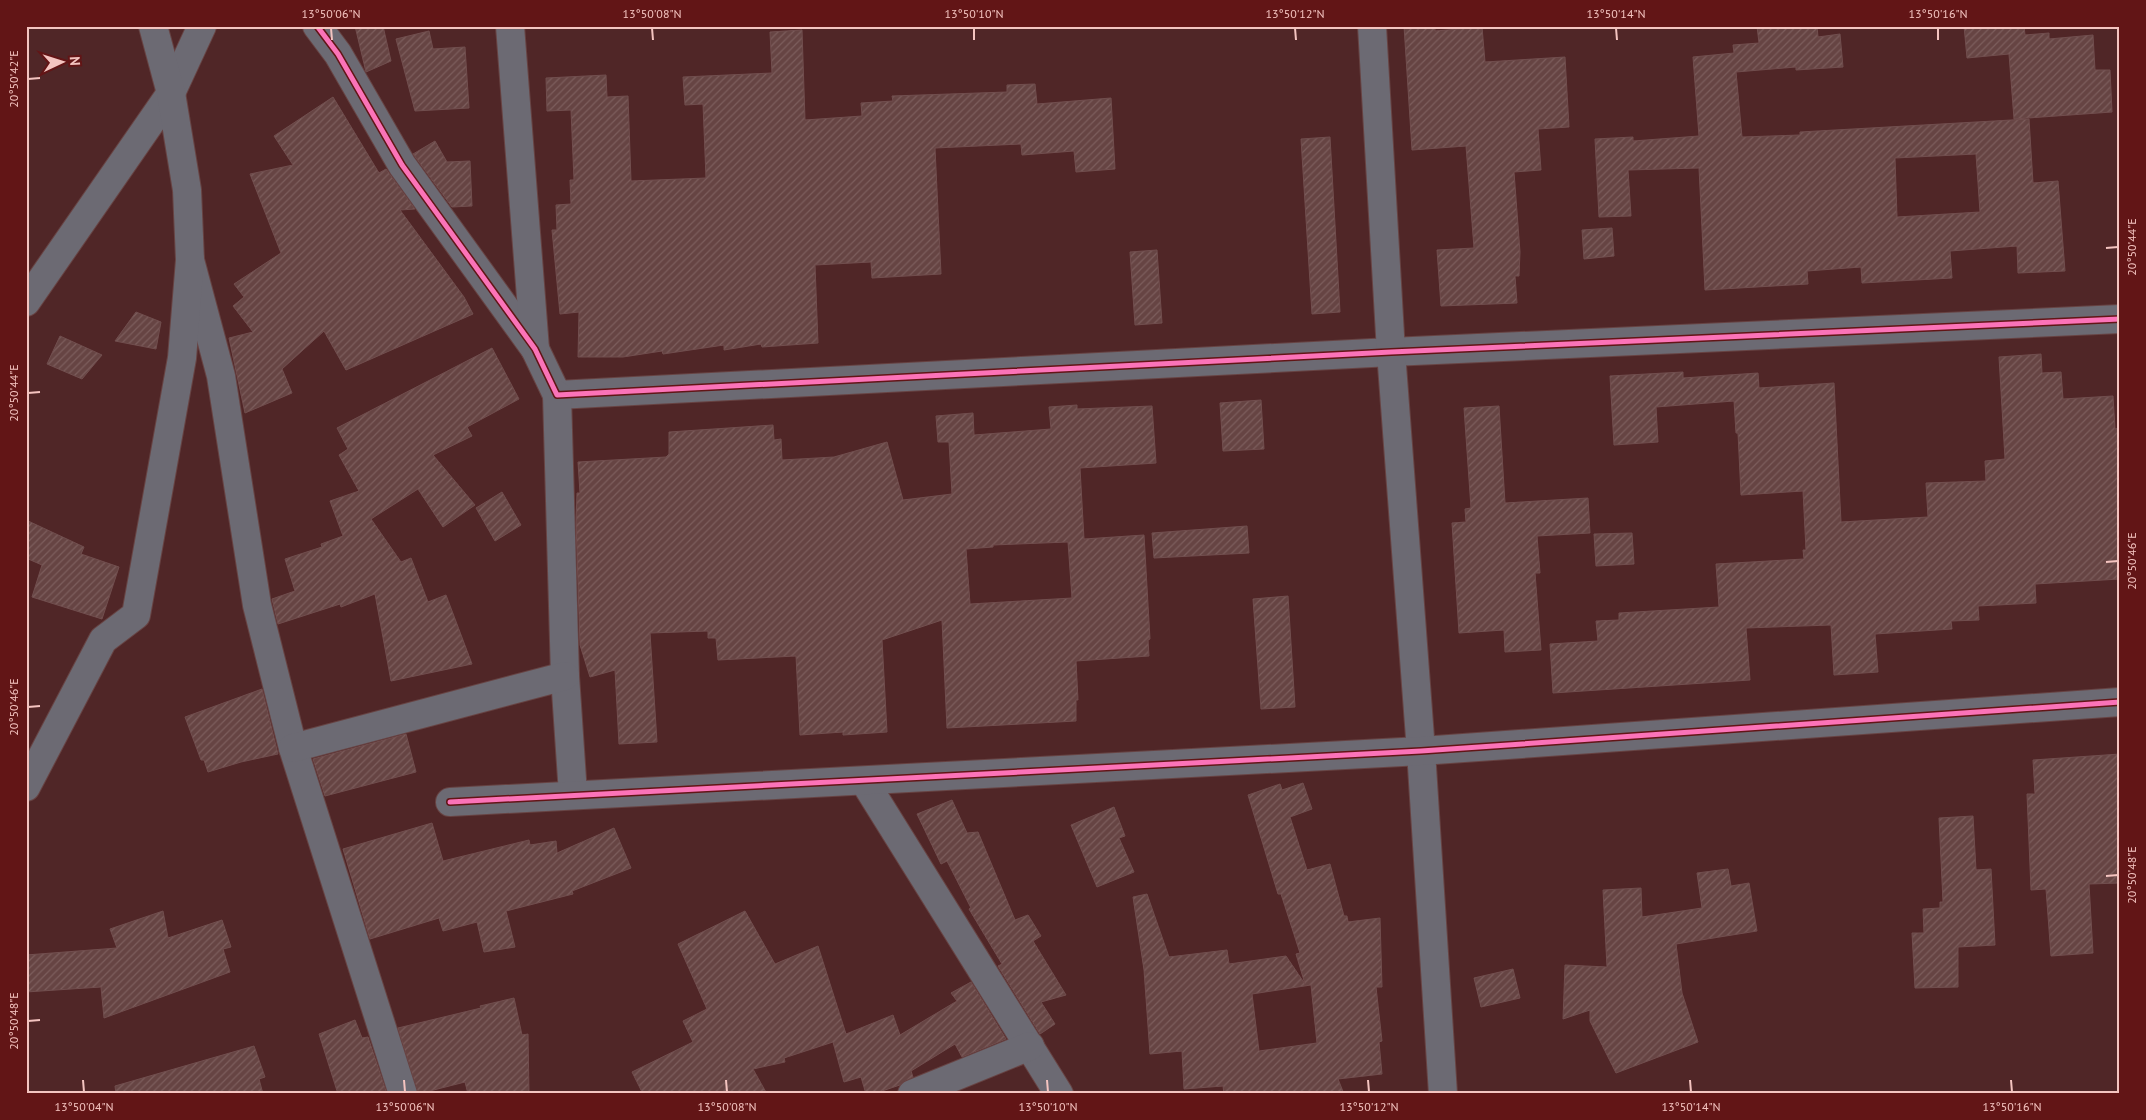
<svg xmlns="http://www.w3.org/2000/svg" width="2146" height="1120" viewBox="0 0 2146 1120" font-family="'PT Sans',sans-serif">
	<defs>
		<pattern id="building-hatch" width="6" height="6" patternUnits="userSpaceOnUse" patternTransform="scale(1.25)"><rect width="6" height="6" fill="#664443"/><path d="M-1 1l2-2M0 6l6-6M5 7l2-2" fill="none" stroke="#7c5d5c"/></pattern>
	</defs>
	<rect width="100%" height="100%" fill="#502627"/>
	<g fill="url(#building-hatch)" stroke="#714e4e" fill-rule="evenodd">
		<polygon points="355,26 383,26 391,61 366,72"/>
		<polygon points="1404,26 1435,26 1435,31 1482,27 1485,62 1565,57 1569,127 1538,129 1541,170 1514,172 1520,252 1519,276 1515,276 1517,303 1441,306 1437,250 1474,248 1466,146 1412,150"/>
		<path d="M1757,26H1817L1818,37L1840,34L1843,67L1796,70V67L1736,72L1742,137L1800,135V132L2029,119L2033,183L2058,181L2065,271L2018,273L2017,246L1950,251L1952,278L1862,283L1861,267L1807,271L1808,284L1705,290L1699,168L1628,170L1631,216L1599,217L1595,139L1633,137V141L1699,136L1693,57L1734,53L1733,45L1759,43ZM1976,154L1980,212L1897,217L1895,158Z"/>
		<polygon points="1964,26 2024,26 2025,35 2049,33 2049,39 2093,35 2095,70 2110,70 2112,112 2014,119 2009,54 1967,58"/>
		<polygon points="802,30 805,120 862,116 861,103 893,101 892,96 1007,92 1007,85 1035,84 1037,104 1111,98 1115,169 1076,172 1074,151 1022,155 1021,144 935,148 941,274 872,278 871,262 815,265 818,343 762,347 761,344 724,350 724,345 663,354 662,351 623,357 578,357 579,312 560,314 552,230 557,230 556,205 571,204 570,180 574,180 571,110 547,111 546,78 606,75 607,97 628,96 631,181 706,178 703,104 685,105 683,77 772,73 770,32"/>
		<polygon points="429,31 433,49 465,47 469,108 415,111 396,39"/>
		<polygon points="333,97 379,173 386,169 415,209 400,210 464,297 473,314 346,370 324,331 282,369 292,393 245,413 229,338 253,332 233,306 244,297 234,284 281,253 250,174 293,165 274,136"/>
		<polygon points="1330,137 1340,312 1312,314 1301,139"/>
		<polygon points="435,141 447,162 470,161 472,206 452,207 413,154"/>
		<polygon points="1612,228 1614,256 1584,259 1582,230"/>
		<polygon points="1157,250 1162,323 1135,325 1130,252"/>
		<polygon points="136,312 161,322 156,349 115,341"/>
		<polygon points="60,336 102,355 82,379 47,364"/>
		<polygon points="492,348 519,399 467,427 472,436 433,455 475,505 443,527 418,489 371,519 401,562 411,558 428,602 446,595 472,664 391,681 375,594 341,607 340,604 278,624 272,599 295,591 285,559 322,547 321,544 343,536 330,501 359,491 339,455 348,449 337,428"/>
		<polygon points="2041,354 2042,373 2061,372 2063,399 2113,396 2115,429 2120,428 2120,579 2035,584 2036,603 1978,606 1979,620 1951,621 1952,629 1875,634 1878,672 1834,675 1831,625 1746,628 1750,680 1553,693 1550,644 1598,641 1596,621 1619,620 1619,613 1719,607 1716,564 1804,559 1803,550 1806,550 1803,491 1741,495 1738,433 1736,433 1734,401 1656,407 1658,442 1614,445 1610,376 1683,372 1683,378 1758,373 1759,388 1834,383 1841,522 1928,517 1926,483 1986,481 1985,461 2005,459 1999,357"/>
		<polygon points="1261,400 1264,449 1223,451 1220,403"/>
		<path d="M1077,405V409L1152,406L1156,463L1080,468L1084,539L1144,535L1150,639L1148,640L1149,656L1076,661L1078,700H1076V721L947,728L942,620L882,640L887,732L843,735V732L800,735L796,656L718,660L716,638H708V631L650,633L657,742L619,744L615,670L590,677L580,645L576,523L577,493H580L578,462L666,457L669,454V432L773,425L774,440L781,439L782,460L834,457L887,442L903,500L952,494L949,442H938L936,416L973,413L974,435L1051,429L1049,407ZM1068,542L1072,598L970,604L966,549L993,547V545Z"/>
		<polygon points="1499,406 1505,503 1588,498 1590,533 1537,536 1540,573 1535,573 1541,650 1505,652 1504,630 1459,633 1452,523 1466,522 1465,509 1471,508 1464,408"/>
		<polygon points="502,492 521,525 495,541 476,508"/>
		<polygon points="26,520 84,547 81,554 119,567 102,619 32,597 42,565 26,558"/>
		<polygon points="1247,526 1249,553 1154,558 1152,533"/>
		<polygon points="1632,533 1634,564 1596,566 1594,534"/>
		<polygon points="1288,596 1295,707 1261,709 1253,599"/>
		<polygon points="262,689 278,754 241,762 208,772 204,760 201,760 185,717"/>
		<polygon points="406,734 416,772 325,796 313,759"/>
		<polygon points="2120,754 2120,883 2089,884 2093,953 2051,956 2046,889 2031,890 2027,794 2035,794 2033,760"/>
		<path d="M1303,783L1312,809L1290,817L1307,870L1330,864L1344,916H1347L1348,922L1380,918L1382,987H1376L1382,1041L1379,1042L1382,1074L1338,1079L1344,1094H1224L1223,1086L1184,1089L1182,1051L1150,1054L1144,970L1133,897L1147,894L1169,957L1227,950L1229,964L1286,956L1305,984L1296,954L1300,953L1281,894H1278L1248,795L1280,784L1282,790ZM1311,985L1317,1043L1259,1051L1252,994Z"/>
		<polygon points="952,800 967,833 978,832 1015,920 1028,915 1041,936 1033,941 1066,995 1041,1002 1055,1024 1040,1034 998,966 1002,964 969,909 971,908 947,861 941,864 917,814"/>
		<polygon points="1114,807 1125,836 1119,838 1134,872 1097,887 1071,825"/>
		<polygon points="1973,816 1976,870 1991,869 1995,945 1958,947 1958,987 1915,988 1912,933 1924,933 1923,909 1940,908 1940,902 1943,902 1939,818"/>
		<polygon points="432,823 443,861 529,840 530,845 556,841 557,853 614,828 631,868 572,891 573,894 506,911 515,947 484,952 477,922 443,931 439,918 370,939 343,849"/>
		<polygon points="1728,869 1731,886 1749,883 1757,931 1676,944 1682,993 1698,1042 1616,1073 1590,1021 1590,1010 1563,1019 1565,965 1607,967 1603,890 1641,888 1642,917 1702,908 1697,873"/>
		<polygon points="163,911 168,938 222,920 231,947 223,949 230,972 104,1018 101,987 26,992 26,955 117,948 110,929"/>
		<polygon points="745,911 775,964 818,946 846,1034 893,1015 900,1035 957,1001 951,993 971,982 1006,1039 962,1057 955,1044 911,1071 913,1077 900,1085 873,1094 866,1094 861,1077 844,1082 833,1042 784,1058 785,1062 753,1069 767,1094 643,1094 632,1072 693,1042 683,1021 707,1009 678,944"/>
		<polygon points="1513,969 1520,998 1481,1007 1474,978"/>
		<polygon points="514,998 522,1035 528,1034 529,1094 468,1094 465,1082 418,1094 398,1028 481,1008 480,1006"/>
		<polygon points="355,1020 362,1038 368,1037 387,1094 338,1094 319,1034"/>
		<polygon points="254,1046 265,1077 259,1079 263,1094 116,1094 115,1086"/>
	</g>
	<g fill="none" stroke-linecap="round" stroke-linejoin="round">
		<g stroke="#674343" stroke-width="30">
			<g id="minor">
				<polyline points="317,26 338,54 402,165 535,349 557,395 1391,352 2120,319"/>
				<polyline points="510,26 535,349"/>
				<polyline points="1372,26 1391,352 1421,751 1443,1094"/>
				<polyline points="190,260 221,376 257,605 293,748 403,1094"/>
				<polyline points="26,302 171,93 202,26"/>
				<polyline points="557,395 565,676 573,794"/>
				<polyline points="293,748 565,676"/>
				<polyline points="864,781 1059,1094"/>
				<polyline points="26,787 103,640 136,615 182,358 190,260 187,190 171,93 153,26"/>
				<polyline points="450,802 1421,751 2120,702"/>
				<polyline points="912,1094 1030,1046"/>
			</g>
		</g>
		<use href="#minor" stroke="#6c6a73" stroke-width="28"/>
		<g stroke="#621516" stroke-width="8">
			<g id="cycleway">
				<polyline points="317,26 338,54 402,165 535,349 557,395 1391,352 2120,319"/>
				<polyline points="450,802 1421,751 2120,702"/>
			</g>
		</g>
		<use href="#cycleway" stroke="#fb73b8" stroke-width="5"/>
	</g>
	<path fill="none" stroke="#f4c4c0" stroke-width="2" d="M331,28L332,40M652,28L653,40M974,28V40M1295,28L1296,40M1616,28L1617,40M1938,28V40M28,79L40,78M2106,248L2118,247M28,393L40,392M2106,562L2118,561M28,707L40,706M2106,876L2118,875M28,1021L40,1020M83,1080L84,1092M404,1080L405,1092M726,1080L727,1092M1047,1080L1048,1092M1368,1080L1369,1092M1690,1080L1691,1092M2011,1080L2012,1092"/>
	<rect width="2146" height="1120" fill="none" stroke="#621516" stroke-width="55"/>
	<g transform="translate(62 62) rotate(86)" stroke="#621516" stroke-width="4" paint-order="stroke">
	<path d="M0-4L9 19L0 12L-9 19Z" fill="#f4c4c0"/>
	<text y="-8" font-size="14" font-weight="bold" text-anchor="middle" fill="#f4c4c0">N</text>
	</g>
	<rect x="28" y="28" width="2090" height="1064" fill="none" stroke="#f4c4c0" stroke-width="2"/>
	<g font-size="12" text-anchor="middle" fill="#f4c4c0">
		<text x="331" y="18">13°50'06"N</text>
		<text x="652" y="18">13°50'08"N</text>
		<text x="974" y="18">13°50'10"N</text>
		<text x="1295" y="18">13°50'12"N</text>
		<text x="1616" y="18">13°50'14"N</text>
		<text x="1938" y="18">13°50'16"N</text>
		<text transform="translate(14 79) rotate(-90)" y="4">20°50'42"E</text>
		<text transform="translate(2132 247) rotate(-90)" y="4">20°50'44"E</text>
		<text transform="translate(14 393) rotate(-90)" y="4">20°50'44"E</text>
		<text transform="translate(2132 561) rotate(-90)" y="4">20°50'46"E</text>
		<text transform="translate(14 707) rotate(-90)" y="4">20°50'46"E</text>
		<text transform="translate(2132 875) rotate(-90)" y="4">20°50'48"E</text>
		<text transform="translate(14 1021) rotate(-90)" y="4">20°50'48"E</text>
		<text x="84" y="1111">13°50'04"N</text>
		<text x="405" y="1111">13°50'06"N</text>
		<text x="727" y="1111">13°50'08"N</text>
		<text x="1048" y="1111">13°50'10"N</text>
		<text x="1369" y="1111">13°50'12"N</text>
		<text x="1691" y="1111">13°50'14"N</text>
		<text x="2012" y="1111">13°50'16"N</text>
	</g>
</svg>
